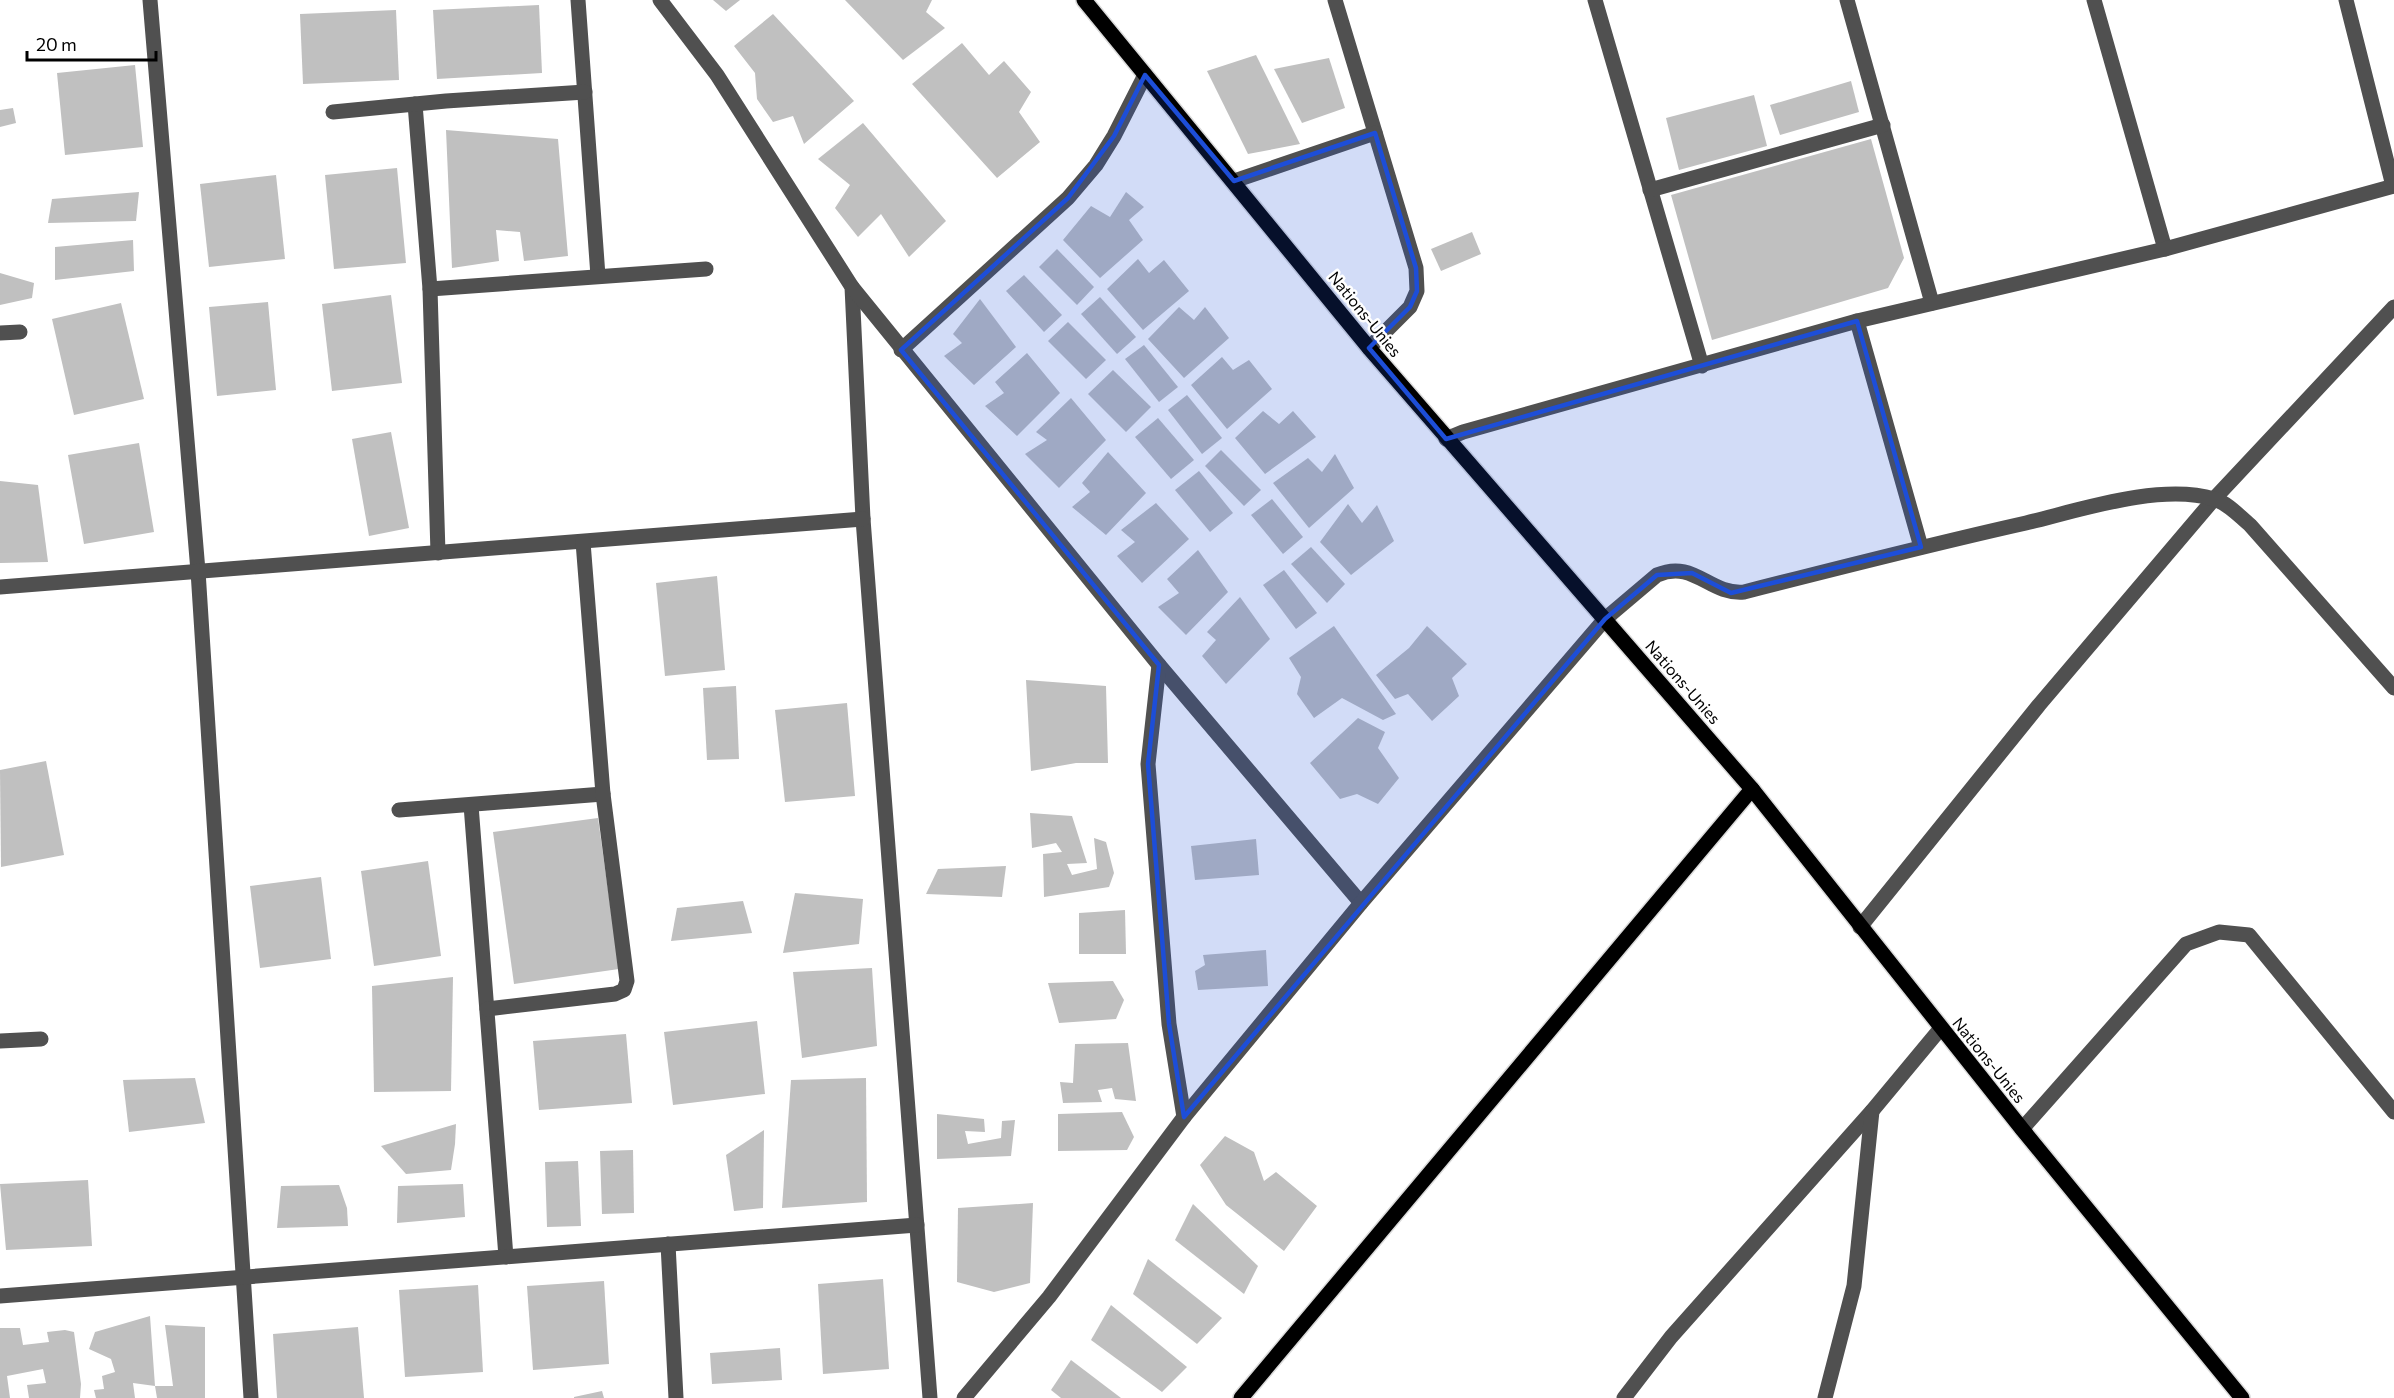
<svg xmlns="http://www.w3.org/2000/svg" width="2394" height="1398" viewBox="0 0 2394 1398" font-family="Commissioner,sans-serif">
	<rect width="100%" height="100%" fill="#fff"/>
	<g fill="#c0c0c0">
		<polygon points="713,0 740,0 726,11"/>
		<polygon points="845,0 932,0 926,12 945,28 903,60"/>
		<polygon points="539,5 542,73 437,79 433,10"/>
		<polygon points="396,10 399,80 303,84 300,14"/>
		<polygon points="773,14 854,101 804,144 793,116 773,122 757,99 755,73 734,46"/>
		<polygon points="962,43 989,75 1004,61 1031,92 1019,112 1040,142 997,178 912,84"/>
		<polygon points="1256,55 1300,144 1248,154 1207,71"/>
		<polygon points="1329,58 1345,108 1302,123 1274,69"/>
		<polygon points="135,65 143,147 65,155 57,73"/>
		<polygon points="1851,81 1859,112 1780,135 1770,105"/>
		<polygon points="1754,95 1767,146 1679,170 1666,118"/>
		<polygon points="13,108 16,123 0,127 0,110"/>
		<polygon points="863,123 946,221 909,257 881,214 858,237 835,208 850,185 818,159"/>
		<polygon points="446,130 558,139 568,256 524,261 520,232 496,230 499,261 452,268"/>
		<polygon points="1871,139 1904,258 1888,288 1712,340 1671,195"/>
		<polygon points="397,168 406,263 334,269 325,175"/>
		<polygon points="276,175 285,259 209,267 200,184"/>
		<polygon points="139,192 136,221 48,223 52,199"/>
		<polygon points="1126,192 1144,207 1129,220 1143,240 1100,278 1063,240 1091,206 1110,217"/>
		<polygon points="1472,232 1481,254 1441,271 1431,249"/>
		<polygon points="133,240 134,271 55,280 55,247"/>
		<polygon points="1057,249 1094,287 1077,305 1039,267"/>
		<polygon points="1138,259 1149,273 1164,260 1189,291 1143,330 1107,289"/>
		<polygon points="0,273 34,283 32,298 0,305"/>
		<polygon points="1024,275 1062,315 1044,332 1006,291"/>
		<polygon points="391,295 402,383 332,391 322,304"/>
		<polygon points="1100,297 1136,337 1117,354 1081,314"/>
		<polygon points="980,299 1016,347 974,385 944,356 962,343 953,334"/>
		<polygon points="268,302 276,390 217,396 209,307"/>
		<polygon points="121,303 144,399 74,415 52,319"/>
		<polygon points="1179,307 1194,320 1205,307 1229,338 1184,378 1148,339"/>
		<polygon points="1068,322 1106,360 1086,379 1048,341"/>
		<polygon points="1144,345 1178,387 1159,402 1125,359"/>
		<polygon points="1027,353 1060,393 1017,436 985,406 1004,393 995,382"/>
		<polygon points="1222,357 1233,370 1249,360 1272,389 1227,429 1191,385"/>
		<polygon points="1113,370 1151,407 1126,432 1088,394"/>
		<polygon points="1187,395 1222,438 1202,454 1168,410"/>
		<polygon points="1071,398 1106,440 1059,488 1025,454 1047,440 1036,432"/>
		<polygon points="1263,411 1279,424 1293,411 1316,437 1265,474 1235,438"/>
		<polygon points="1158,418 1194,460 1171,479 1135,437"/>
		<polygon points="391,432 409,528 369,536 352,439"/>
		<polygon points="139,443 154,532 84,544 68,455"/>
		<polygon points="1221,450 1261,490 1244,506 1205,466"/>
		<polygon points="1108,452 1146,493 1106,535 1072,507 1090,492 1082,483"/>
		<polygon points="1335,454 1354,488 1309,528 1273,483 1308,458 1322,472"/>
		<polygon points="1199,471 1233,513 1210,532 1175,490"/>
		<polygon points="0,481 38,485 48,562 0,563"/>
		<polygon points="1272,499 1303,537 1283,554 1251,515"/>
		<polygon points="1156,503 1189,539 1142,583 1117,556 1135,542 1121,530"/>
		<polygon points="1348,504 1362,523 1377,505 1394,541 1351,575 1320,542"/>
		<polygon points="1311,547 1345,584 1327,603 1291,564"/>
		<polygon points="1198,550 1228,592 1186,635 1158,607 1179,593 1167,579"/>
		<polygon points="1284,570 1317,613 1296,629 1263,585"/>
		<polygon points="717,576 725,670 665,676 656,583"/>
		<polygon points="1240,597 1270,639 1226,684 1202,656 1216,640 1207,632"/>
		<polygon points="1334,626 1396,714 1383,720 1342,698 1314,718 1297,694 1301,677 1289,658"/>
		<polygon points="1427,626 1467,664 1452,678 1459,696 1432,721 1408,694 1395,699 1376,675 1409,648"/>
		<polygon points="1026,680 1106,686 1108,763 1076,763 1031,771"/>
		<polygon points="736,686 739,759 707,760 703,688"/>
		<polygon points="847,703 855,796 785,802 775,710"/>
		<polygon points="1358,718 1385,732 1378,748 1399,778 1378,804 1357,794 1340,799 1310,763"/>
		<polygon points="46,761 64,855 1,867 0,770"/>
		<polygon points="1030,813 1072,816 1087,863 1067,864 1072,875 1097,869 1094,838 1106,842 1114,873 1109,887 1044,897 1043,854 1062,852 1056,843 1032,848"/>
		<polygon points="598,818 619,969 514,984 493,832"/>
		<polygon points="1256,839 1259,875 1195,880 1191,846"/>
		<polygon points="428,861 441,956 374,966 361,871"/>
		<polygon points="1006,866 1002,897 926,894 938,869"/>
		<polygon points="321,877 331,959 260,968 250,886"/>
		<polygon points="795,893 863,899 859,944 783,953"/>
		<polygon points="743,901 752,933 671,941 677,908"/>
		<polygon points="1125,910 1126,954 1079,954 1079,913"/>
		<polygon points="1266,950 1268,986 1198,990 1195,971 1205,965 1203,955"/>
		<polygon points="872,968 877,1046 802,1058 793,972"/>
		<polygon points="453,977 451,1091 374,1092 372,986"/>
		<polygon points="1113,981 1124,1000 1116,1019 1059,1023 1048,983"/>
		<polygon points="757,1021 765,1094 673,1105 664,1032"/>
		<polygon points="626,1034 632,1103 539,1110 533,1041"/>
		<polygon points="1128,1043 1136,1101 1115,1099 1112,1088 1098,1090 1102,1102 1063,1103 1060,1082 1073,1083 1075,1044"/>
		<polygon points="195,1078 205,1123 129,1132 123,1080"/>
		<polygon points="866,1078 867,1202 782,1208 791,1080"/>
		<polygon points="1122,1112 1134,1137 1127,1150 1058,1151 1058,1114"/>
		<polygon points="937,1114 984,1119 985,1132 965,1131 968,1144 1001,1138 1002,1121 1015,1120 1011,1156 937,1159"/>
		<polygon points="456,1124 455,1144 451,1170 406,1174 381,1146"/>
		<polygon points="764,1130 763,1208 734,1211 726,1155"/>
		<polygon points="1225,1136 1254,1152 1264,1181 1276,1172 1317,1206 1284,1251 1226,1205 1200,1165"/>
		<polygon points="633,1150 634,1213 602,1214 600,1151"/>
		<polygon points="578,1161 581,1226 547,1227 545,1162"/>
		<polygon points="88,1180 92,1246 6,1250 0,1184"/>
		<polygon points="463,1184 465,1217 397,1223 398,1186"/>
		<polygon points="339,1185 347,1208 348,1226 277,1228 281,1186"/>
		<polygon points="1033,1203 1030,1283 994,1292 957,1282 958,1208"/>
		<polygon points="1193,1204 1258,1266 1244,1294 1175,1240"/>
		<polygon points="1148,1259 1222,1318 1197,1344 1133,1294"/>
		<polygon points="883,1279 889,1369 823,1374 818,1284"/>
		<polygon points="604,1281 609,1364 533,1370 527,1286"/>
		<polygon points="478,1285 483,1372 405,1377 399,1290"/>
		<polygon points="1111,1305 1187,1367 1162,1392 1091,1340"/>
		<polygon points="150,1316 155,1386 133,1383 135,1398 96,1398 94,1390 104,1389 102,1376 115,1372 111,1359 89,1349 95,1332"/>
		<polygon points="165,1325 205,1327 205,1398 157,1398 155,1386 173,1386"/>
		<polygon points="358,1327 364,1398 277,1398 273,1334"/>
		<polygon points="0,1328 20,1328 23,1345 49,1342 47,1332 65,1330 74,1332 81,1384 80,1398 29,1398 27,1385 46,1383 43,1369 7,1376 10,1398 0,1398"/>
		<polygon points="780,1348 782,1380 712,1384 710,1353"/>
		<polygon points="1071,1360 1121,1398 1061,1398 1051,1390"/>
		<polygon points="602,1391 604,1398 574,1398 574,1397"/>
	</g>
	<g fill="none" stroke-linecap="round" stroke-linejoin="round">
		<g stroke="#dbdbdb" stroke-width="18">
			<g id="major">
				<polyline points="1084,0 1369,348 1752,789 2022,1129 2242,1398"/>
				<polyline points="1241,1398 1752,789"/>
			</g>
		</g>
		<g stroke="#505050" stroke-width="15">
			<polyline points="150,0 198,571 251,1398"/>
			<polyline points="578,0 598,276"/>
			<polyline points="660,0 717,75 852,287 863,519 930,1398"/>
			<polyline points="1335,0 1416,268 1417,291 1410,307 1369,348"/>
			<polyline points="1595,0 1702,366"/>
			<polyline points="1847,0 1932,303"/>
			<polyline points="2094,0 2165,249"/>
			<polyline points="2346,0 2393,186"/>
			<polyline points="415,104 430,289 438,553"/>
			<polyline points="333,112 446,101 585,92"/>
			<polyline points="1234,181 1375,133"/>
			<polyline points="1650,190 1883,125"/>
			<polyline points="852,287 1159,665 1361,903"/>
			<polyline points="430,289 706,269"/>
			<polyline points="1857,321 1921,547"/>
			<polyline points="0,333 20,332"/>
			<polyline points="901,350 1068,198 1096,165 1114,136 1145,75"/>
			<polyline points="1446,439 1463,432 1857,321 2165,249 2394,186"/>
			<polyline points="0,587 863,519"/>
			<polyline points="1159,665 1148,764 1169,1024 1184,1117"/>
			<polyline points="471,805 506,1257"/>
			<polyline points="399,810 603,794"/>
			<polyline points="1860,927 2039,705 2214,499 2394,307"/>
			<polyline points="487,1009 615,994 624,990 627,981 603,794 583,542"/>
			<polyline points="0,1041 41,1039"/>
			<polyline points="2022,1129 2186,944 2219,932 2249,935 2394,1112"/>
			<polyline points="668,1244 676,1398"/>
			<polyline points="0,1296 917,1225"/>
			<path d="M964,1398L1049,1297L1184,1117L1361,903L1605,619L1657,575C1694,559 1709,595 1744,592C1838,568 1932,544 2026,523C2080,510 2160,483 2214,499C2228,503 2239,516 2250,525L2394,688"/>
			<polyline points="1624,1398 1671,1337 1872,1111 1941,1028"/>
			<polyline points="1825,1398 1854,1286 1872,1111"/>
		</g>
		<use href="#major" stroke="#000" stroke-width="15"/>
	</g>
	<path fill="#1d4ed8" fill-opacity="0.2" stroke="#1d4ed8" stroke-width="4.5" stroke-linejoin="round" d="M1145,75L1234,181L1375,133L1416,268L1417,291L1410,307L1369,348L1446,439L1857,321L1921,547L1731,593L1692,573L1657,575L1605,619L1184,1117L1169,1024L1148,764L1159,665L901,350L1068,198L1114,136Z"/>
	<g text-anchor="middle" stroke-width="5" stroke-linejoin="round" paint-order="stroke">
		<g font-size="16" fill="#000" stroke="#fff">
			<text transform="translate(1365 314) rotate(51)" y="6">Nations-Unies</text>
			<text transform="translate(1683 682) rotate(49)" y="6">Nations-Unies</text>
			<text transform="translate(1989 1060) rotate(51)" y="6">Nations-Unies</text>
		</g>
	</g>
	<path d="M27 51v9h129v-9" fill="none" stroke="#000000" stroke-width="3"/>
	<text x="36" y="51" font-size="18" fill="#000000" stroke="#ffffff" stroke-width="4.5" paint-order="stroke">20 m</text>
</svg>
